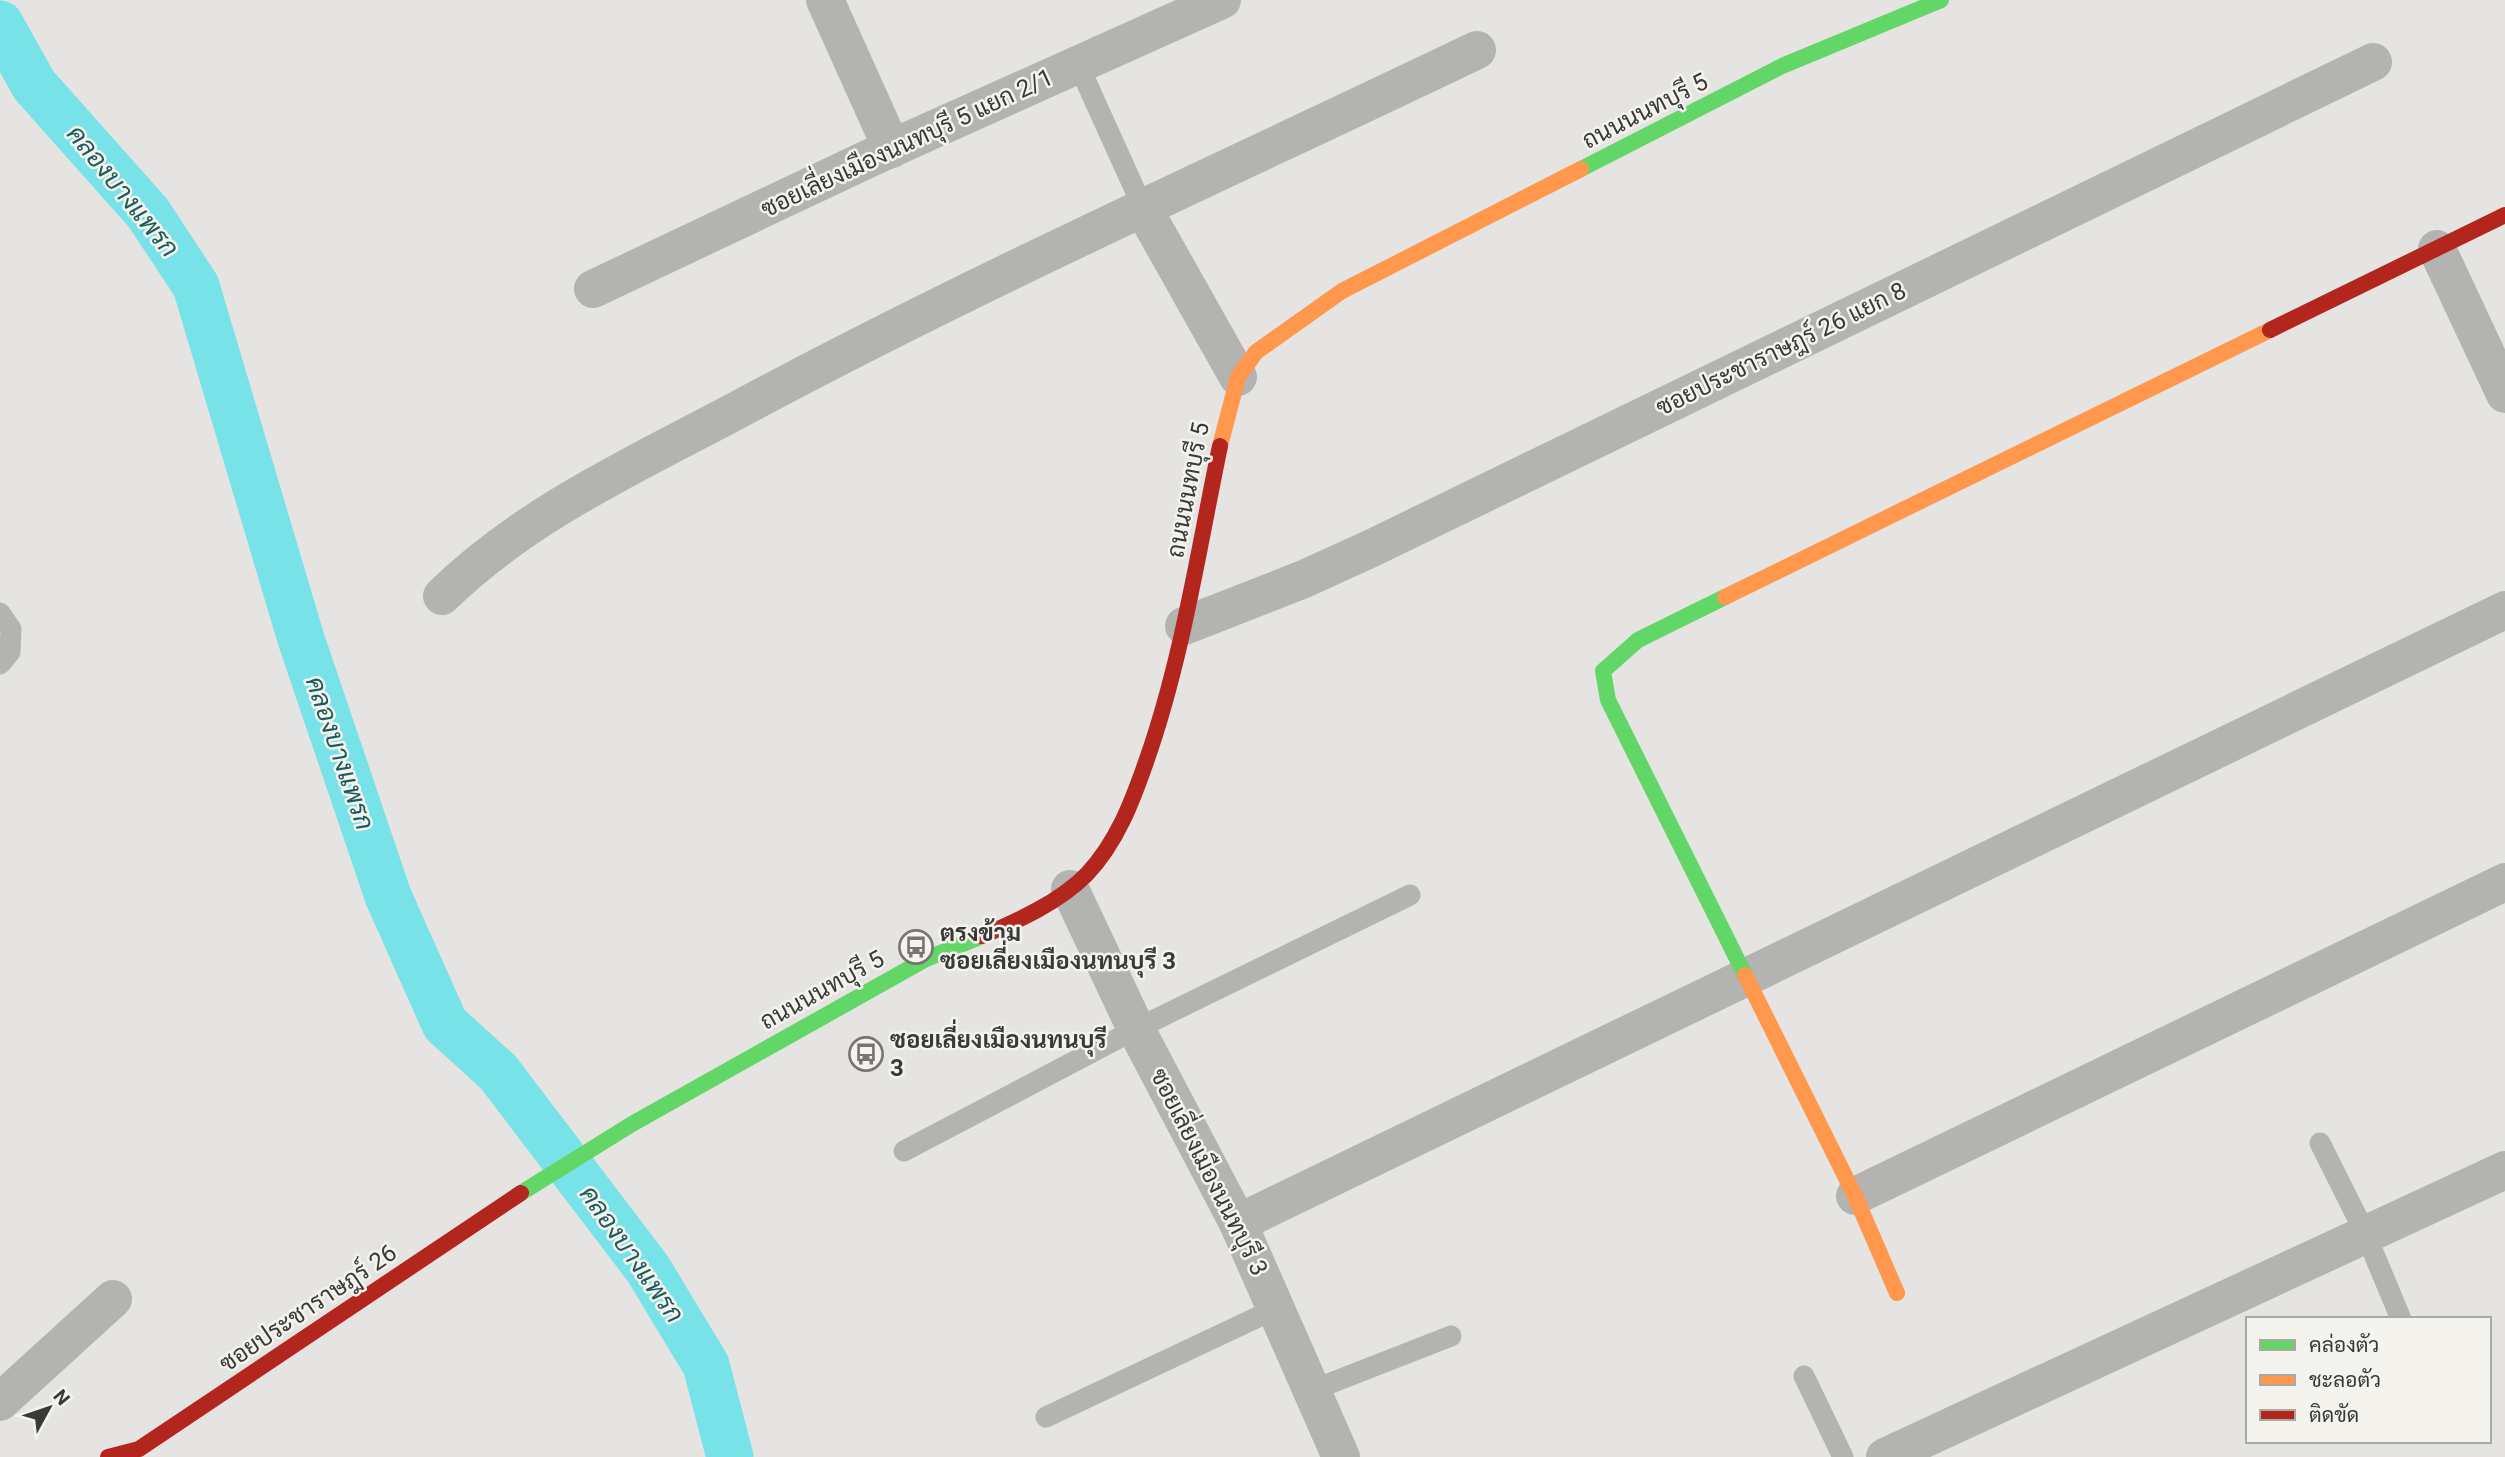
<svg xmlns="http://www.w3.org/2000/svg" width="2505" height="1457" viewBox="0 0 2505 1457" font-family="Roboto,Sarabun,sans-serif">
	<rect width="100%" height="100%" fill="#e6e4e2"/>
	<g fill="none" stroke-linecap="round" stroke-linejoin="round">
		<polyline stroke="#77e2e8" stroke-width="47" points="0,24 34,85 148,213 196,286 301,639 388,896 445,1024 498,1072 648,1269 706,1365 730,1457"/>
		<g stroke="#b3b3b2" stroke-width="21">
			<polyline points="1078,64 1144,210"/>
			<polyline points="0,613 11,629 10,652 0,664"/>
			<polyline points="2320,1143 2366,1235 2401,1319"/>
			<polyline points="904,1151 1136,1029 1410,895"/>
			<polyline points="1804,1376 1843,1457"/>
			<polyline points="1313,1390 1451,1336"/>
			<polyline points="1046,1417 1277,1308"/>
		</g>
		<g stroke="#b3b3b2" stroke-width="38">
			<polyline points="825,0 892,149"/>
			<polyline points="1144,210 1238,377"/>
			<polyline points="2437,249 2505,394"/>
			<polyline points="593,289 870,158 1222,0"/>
			<path d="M442,596C528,512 639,463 745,406C984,278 1233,167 1477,50"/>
			<polyline points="1184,626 1304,579 1372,548 2373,62"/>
			<polyline points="1070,889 1136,1029 1238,1223 1341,1457"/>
			<polyline points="1855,1196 2505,882"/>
			<polyline points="1238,1223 2505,610"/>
			<polyline points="0,1402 113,1299"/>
			<polyline points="1885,1457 2505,1170"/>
		</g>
		<g stroke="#63d668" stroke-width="16">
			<polyline points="1581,169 1782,66 1941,0"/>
			<polyline points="1725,597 1638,640 1603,671 1608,700 1745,975"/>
			<polyline points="521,1193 632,1124 926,959 982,936"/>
		</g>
		<g stroke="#ff974d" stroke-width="16">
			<polyline points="1220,446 1238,377 1256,352 1342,291 1581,169"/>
			<polyline points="1725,597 2270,330"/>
			<polyline points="1745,975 1855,1196 1897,1293"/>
		</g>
		<g stroke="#b3261e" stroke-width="16">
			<polyline points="2270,330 2505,215"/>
			<path d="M982,936C1017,921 1060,902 1087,874C1117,842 1132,802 1146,762C1182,660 1198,552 1220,446"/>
			<polyline points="108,1457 139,1449 521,1193"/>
		</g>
	</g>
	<defs>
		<g id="bus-ring" transform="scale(1.75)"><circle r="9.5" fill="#f4f3ee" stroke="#767573" stroke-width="1.5"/><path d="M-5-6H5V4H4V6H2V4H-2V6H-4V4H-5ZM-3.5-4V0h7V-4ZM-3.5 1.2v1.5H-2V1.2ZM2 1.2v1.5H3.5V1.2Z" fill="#767573"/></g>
	</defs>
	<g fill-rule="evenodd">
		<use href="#bus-ring" x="916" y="947"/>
		<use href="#bus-ring" x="866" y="1054"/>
	</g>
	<g text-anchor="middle" stroke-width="5" stroke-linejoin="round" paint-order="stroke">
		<g font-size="24" fill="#393937" stroke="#f4f3ee">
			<text transform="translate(1645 111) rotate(-27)" y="8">ถนนนนทบุรี 5</text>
			<text transform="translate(907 143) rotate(-25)" y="8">ซอยเลี่ยงเมืองนนทบุรี 5 แยก 2/1</text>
			<text transform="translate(1781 349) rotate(-26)" y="8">ซอยประชาราษฎร์ 26 แยก 8</text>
			<text transform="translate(1188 490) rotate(-79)" y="8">ถนนนนทบุรี 5</text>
			<text transform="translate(822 990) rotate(-29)" y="8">ถนนนนทบุรี 5</text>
			<text transform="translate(1209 1172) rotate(63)" y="8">ซอยเลี่ยงเมืองนนทบุรี 3</text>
			<text transform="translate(308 1308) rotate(-34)" y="8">ซอยประชาราษฎร์ 26</text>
		</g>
		<g font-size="24" font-weight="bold" fill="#393937" stroke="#f4f3ee" text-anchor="start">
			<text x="940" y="941">ตรงข้าม<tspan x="940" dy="28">ซอยเลี่ยงเมืองนทนบุรี 3</tspan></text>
			<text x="890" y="1048">ซอยเลี่ยงเมืองนทนบุรี<tspan x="890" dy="28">3</tspan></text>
		</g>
		<g font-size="26" font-style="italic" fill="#1c5a5e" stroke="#f4f3ee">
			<text transform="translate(123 191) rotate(51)" y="9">คลองบางแพรก</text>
			<text transform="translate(340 753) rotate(71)" y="9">คลองบางแพรก</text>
			<text transform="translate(632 1254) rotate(55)" y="9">คลองบางแพรก</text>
		</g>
	</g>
	<rect x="2246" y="1317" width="245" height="126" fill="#f4f3ee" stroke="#a9a9a5" stroke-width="2"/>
	<rect x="2260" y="1340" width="35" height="10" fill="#63d668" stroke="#a9a9a5" stroke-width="2"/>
	<text x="2309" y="1352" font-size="21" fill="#393937">คล่องตัว</text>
	<rect x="2260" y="1375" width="35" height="10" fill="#ff974d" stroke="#a9a9a5" stroke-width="2"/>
	<text x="2309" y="1387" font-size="21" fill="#393937">ชะลอตัว</text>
	<rect x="2260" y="1410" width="35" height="10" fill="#b3261e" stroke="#a9a9a5" stroke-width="2"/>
	<text x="2309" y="1422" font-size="21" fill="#393937">ติดขัด</text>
	<g transform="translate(49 1408) rotate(50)" stroke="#f4f3ee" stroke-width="5" paint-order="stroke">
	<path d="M0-5L12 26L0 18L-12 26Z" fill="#393937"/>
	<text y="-10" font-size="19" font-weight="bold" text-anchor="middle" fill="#393937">N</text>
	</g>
</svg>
